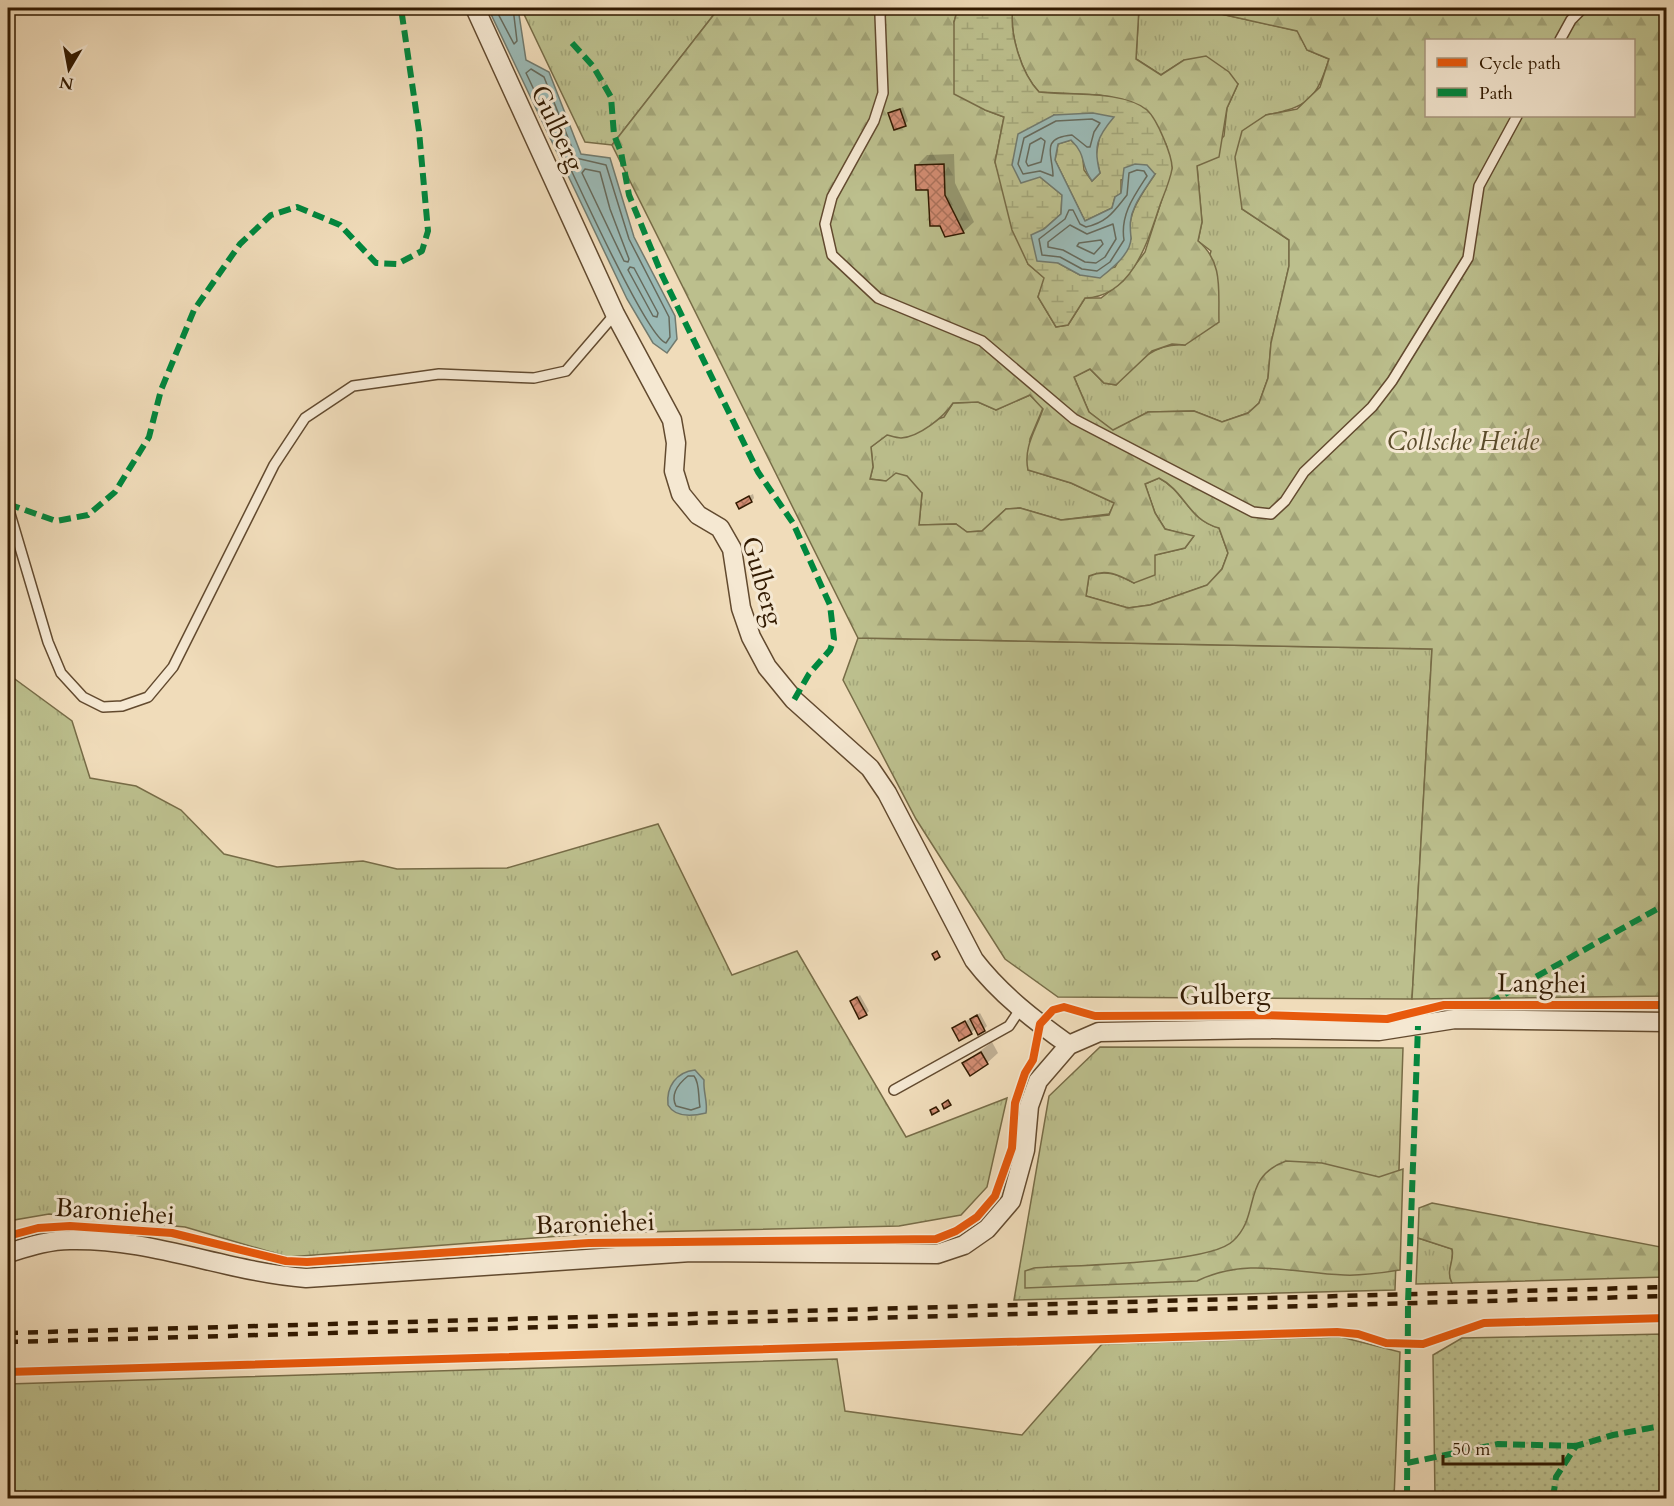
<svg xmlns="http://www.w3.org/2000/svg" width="1674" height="1506" viewBox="0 0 1674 1506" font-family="Cardo,serif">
	<defs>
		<pattern id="grass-tufts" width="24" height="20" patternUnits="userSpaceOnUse" patternTransform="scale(1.5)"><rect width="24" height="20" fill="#bcbf8d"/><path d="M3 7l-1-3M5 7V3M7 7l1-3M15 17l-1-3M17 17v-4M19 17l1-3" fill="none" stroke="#a2a478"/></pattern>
		<pattern id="forest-firs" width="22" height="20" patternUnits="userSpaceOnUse" patternTransform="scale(1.5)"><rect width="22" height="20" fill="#bcbf8d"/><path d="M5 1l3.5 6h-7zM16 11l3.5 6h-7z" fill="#a2a478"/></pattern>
		<pattern id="wetland-marsh" width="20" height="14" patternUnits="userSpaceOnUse" patternTransform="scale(1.5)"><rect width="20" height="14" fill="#bcbf8d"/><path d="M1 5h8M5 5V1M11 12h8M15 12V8" fill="none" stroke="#a2a478"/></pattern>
		<pattern id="park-dots" width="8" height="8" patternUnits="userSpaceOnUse" patternTransform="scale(1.5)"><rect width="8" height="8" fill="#bcbf8d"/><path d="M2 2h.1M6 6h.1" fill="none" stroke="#a2a478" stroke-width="1.8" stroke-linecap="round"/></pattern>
		<pattern id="building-cross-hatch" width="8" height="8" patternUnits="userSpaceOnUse" patternTransform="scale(1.5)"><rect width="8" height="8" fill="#d28c72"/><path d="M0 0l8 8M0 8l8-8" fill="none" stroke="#ab725b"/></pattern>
	</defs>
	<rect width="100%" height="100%" fill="#f0dcba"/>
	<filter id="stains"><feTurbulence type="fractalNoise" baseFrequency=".00333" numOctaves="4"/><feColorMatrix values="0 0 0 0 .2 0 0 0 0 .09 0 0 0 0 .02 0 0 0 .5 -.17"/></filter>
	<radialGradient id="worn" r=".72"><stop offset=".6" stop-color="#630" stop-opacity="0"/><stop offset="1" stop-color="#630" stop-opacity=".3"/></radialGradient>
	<g fill="url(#grass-tufts)" stroke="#776c47" stroke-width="1.5">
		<polygon points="521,8 719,8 612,145 585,142"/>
		<path d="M1139,8H1194L1298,31L1307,50L1329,59C1316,100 1308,107 1266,115L1242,209L1289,240V266L1271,343L1268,378L1259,403L1248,413L1222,422L1194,411L1148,412L1113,431L1089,412L1074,377L1090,369L1104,383L1116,385C1136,363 1154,342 1185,345L1211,251L1198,241L1202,222L1197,166L1224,136L1227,108L1238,84L1184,60L1161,75L1136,59Z"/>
		<polygon points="1030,395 1043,408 1030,439 1028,470 1071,483 1115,503 1109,514 1061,520 1020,508 1006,509 982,531 967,532 956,524 919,525 922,493 886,481 870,479 873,467 871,447 887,435 944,417 953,403 978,402 996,410"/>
		<path d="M1159,478C1185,491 1188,520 1219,528L1228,553L1222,569L1208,585L1150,605L1128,608L1086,596L1089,576C1106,569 1119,575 1134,583L1155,555L1185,548L1193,537L1165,529L1155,513L1145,484Z"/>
		<polygon points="858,638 1432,649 1412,999 1058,997 1005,959 916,819 843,680"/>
		<polygon points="8,674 72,721 90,778 136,786 181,810 224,854 277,867 363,861 397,869 507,868 658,824 732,975 797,951 906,1137 1007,1098 987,1187 961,1215 899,1226 600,1233 288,1257 185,1227 49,1214 8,1221"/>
		<polygon points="1100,1047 1403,1048 1395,1290 1014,1300 1049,1096"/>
		<path d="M1418,1238L1452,1249C1455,1261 1446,1271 1452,1283L1416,1284Z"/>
		<polygon points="1341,1337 1400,1352 1394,1498 8,1498 8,1384 837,1359 845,1411 1022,1435 1102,1344"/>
	</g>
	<g fill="url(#forest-firs)" stroke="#776c47" stroke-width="1.5" fill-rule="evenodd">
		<path d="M719,8H958L954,22L985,110L1004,117L995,162L1028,264L1045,278L1038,297L1056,327L1068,325L1085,298H1101L1123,281L1145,252L1172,168L1166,144L1125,100L1099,95L1039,92C1021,73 1009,33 1013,8H1139L1136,59L1161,75L1184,60L1206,56L1229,72L1238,84L1227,108L1219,157L1197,166L1202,222L1198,241C1224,262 1218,292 1219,322L1185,345L1172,344L1152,351L1116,385L1104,383L1090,369L1074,377L1089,412L1113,430L1148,412L1194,411L1222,422L1248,413L1259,403L1268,378L1271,343L1289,266V240L1242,209L1235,157L1242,131L1266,115L1297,109L1320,87L1329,59L1307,50L1297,31L1194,8H1602L1666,13V996L1412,999L1432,649L858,638L612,145ZM1426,40H1634V116H1426ZM1030,395L1043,409C1036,430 1023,447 1028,470L1071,483L1114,503L1109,515L1061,520L1020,508L1006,509L982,531L967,532L956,524L919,525L922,493L907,476L896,473L886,481L870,479L873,467L871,447L887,435C891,436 897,438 901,438C919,437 944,417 953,403L978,402L996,410ZM1159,478C1185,491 1188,520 1219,528L1228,553L1222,569L1207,585L1150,605L1128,608L1086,596L1089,576C1106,568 1119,575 1134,583L1155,575V555L1185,548L1194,536L1165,529L1155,513L1145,484Z"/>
		<path d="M1286,1161L1322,1163L1379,1177L1403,1169L1400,1270C1381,1273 1363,1276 1344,1275C1293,1273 1246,1257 1197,1281L1025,1288V1271L1034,1268C1072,1265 1210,1264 1233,1241C1262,1214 1240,1178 1286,1161Z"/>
		<path d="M1432,1203L1666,1248V1277L1452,1283C1445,1270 1455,1261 1452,1249L1418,1238L1419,1208Z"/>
	</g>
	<path fill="url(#wetland-marsh)" stroke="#776c47" stroke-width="1.5" fill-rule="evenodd" d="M958,8H1013C1009,33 1021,73 1039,92C1070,96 1123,90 1147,110C1157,119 1173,157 1172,169C1170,181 1164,194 1160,205C1148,241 1132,297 1085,298L1068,325L1056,327L1038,297L1044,278L1028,264L1012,230L995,162L1004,117L985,110L954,94V22ZM1054,115L1100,134L1096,156L1100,173L1092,181L1084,170L1082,151L1071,140L1058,144L1055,160L1085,221L1112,208L1115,197L1121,194V180L1155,174C1142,194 1125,215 1131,239L1115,267L1080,275L1058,263L1044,229L1061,214L1062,195L1040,177Z"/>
	<polygon fill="url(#park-dots)" stroke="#776c47" stroke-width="1.5" points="1666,1334 1666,1498 1435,1498 1433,1355 1462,1338"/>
	<g fill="#9bbab6" stroke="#717a6e" stroke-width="1.5">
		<polygon points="488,8 518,8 526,60 549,72 581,154 610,158 634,237 675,316 677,339 667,353 653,343 627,299"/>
		<path d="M1093,113L1114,117C1097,137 1093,147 1100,173L1092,181C1079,163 1088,157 1071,140L1058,144L1055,160L1085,221L1112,208L1115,197L1121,193L1124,168L1135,164L1147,165L1155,174C1148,185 1140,195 1135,206C1129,218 1130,227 1131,238C1131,254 1111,269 1100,278L1080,275L1058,263L1037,261L1031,235L1044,229L1061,214L1062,195L1040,177L1021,183L1012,165L1018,134L1054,115Z"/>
		<path d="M695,1070L704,1080C703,1092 708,1102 706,1113C694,1116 676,1119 668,1105C666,1087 676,1072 695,1070Z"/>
	</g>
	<g fill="#0003">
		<polygon points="903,107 908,121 905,124 890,114"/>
		<polygon points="954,154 955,183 974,222 963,232 929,188 917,165 927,155"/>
		<polygon points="1666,336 1666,362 1661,362 1661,342"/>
		<polygon points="753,494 754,498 752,501 741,500"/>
		<polygon points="860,995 869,1011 866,1014 851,1001"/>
		<polygon points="980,1013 987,1026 984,1029 979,1032 976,1028 971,1033 954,1028"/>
		<polygon points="992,1042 998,1053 987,1063 964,1063"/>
	</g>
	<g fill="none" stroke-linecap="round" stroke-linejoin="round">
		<g stroke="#666a5c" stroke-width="1.5">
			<polyline points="495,8 514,44 517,41 513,8"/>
			<path d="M531,69L544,77L576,158L606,165L629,239L669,317L670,337L666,343C644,338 544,109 526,73Z"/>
			<path d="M1092,119L1100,123L1094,132L1090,147H1087L1072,135C1039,138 1053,155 1053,176L1040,171L1023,174L1018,164L1024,138L1056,121Z"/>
			<polygon points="1041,138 1045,141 1041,162 1028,166 1026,162 1030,144"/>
			<polygon points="585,169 600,172 610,209 629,259 628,262 624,261 582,173"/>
			<path d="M1137,170L1144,171L1147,176C1134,196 1120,215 1124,240L1110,262L1097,271L1082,269L1060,257L1042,255L1039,239L1065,219L1069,210H1073L1080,224L1086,227C1108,222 1114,211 1127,195L1129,173Z"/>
			<polygon points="1113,224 1116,239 1105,257 1096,263 1085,262 1063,250 1048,247 1048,242 1070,225 1087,234"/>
			<polygon points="1101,240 1103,244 1094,254 1077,246 1079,243"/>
			<polygon points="630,267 634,268 658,313 657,317 653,316 628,270"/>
			<path d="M688,1076H694C700,1083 698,1097 700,1107L691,1110L676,1106C670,1094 678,1084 688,1076Z"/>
		</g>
	</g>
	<g fill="url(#building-cross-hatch)" stroke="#321a01" stroke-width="1.5">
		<polygon points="900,109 906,126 894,130 888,113"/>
		<polygon points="944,164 945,195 964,233 945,237 940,226 930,226 928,190 916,190 915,165"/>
		<polygon points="1660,341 1666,341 1666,364 1659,364"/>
		<polygon points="749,496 752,502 739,509 736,503"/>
		<polygon points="937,951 940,957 935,960 932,954"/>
		<polygon points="857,997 867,1015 859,1019 850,1001"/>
		<polygon points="977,1015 985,1031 978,1035 970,1019"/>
		<polygon points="965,1021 972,1034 959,1041 952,1028"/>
		<polygon points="981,1052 988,1064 970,1076 962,1063"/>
		<polygon points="948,1100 951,1105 944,1109 942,1104"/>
		<polygon points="936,1107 939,1111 932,1115 930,1110"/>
	</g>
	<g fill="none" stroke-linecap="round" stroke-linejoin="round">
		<g stroke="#624a2f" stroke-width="12">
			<g id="service">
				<polyline points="883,8 880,15 883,93 874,121 832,197 825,224 832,255 878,298 982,341 1074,419 1253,512 1271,514 1285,501 1304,472 1372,407 1392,381 1468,258 1479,186 1517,116"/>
				<polyline points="1560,40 1571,20 1583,8"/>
				<polyline points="8,507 48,642 61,673 83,697 103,707 122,706 148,697 173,667 274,465 305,418 353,386 439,374 534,378 566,371 615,314"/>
				<polyline points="894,1090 1009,1026 1021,1008"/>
			</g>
		</g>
		<g stroke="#624a2f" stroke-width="21">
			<g id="minor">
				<path d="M475,8L615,314L672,420L676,443L674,471L681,494L698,515L720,528L732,549L741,608L751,637L767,667L794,700L870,768L887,793L974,960C1000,994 1035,1021 1069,1045"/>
				<path d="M8,1253C28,1247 49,1240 70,1240C151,1238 227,1272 306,1278L691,1252L937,1254L964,1245L987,1229L1011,1201L1025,1150L1029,1106L1038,1081L1069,1045L1099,1032L1264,1029L1379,1031L1455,1019L1666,1022"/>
			</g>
		</g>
		<use href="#service" stroke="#f5e8d2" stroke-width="9"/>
		<use href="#minor" stroke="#f5e8d2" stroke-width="18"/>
		<g stroke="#321a01" stroke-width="4.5" stroke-dasharray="10 10" stroke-linecap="butt">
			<polyline points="8,1333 1666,1287"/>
			<polyline points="8,1342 1666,1296"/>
		</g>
		<g stroke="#00873e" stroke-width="6" stroke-dasharray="12 6" stroke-linecap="butt">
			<polyline points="572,43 593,66 611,97 614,135 621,152 629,195 662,275 758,472 793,523 830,605 834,639 830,650 809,674 794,700"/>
			<polyline points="8,504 56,521 88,515 115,492 149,437 161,390 194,310 240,244 271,215 297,207 340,225 376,263 397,264 422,251 428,231 419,131 401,8"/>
			<polyline points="1489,1003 1666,904"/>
			<polyline points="1407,1463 1498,1444 1576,1446"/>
			<polyline points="1407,1498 1408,1303 1418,1026"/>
			<polyline points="1553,1498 1556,1477 1576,1446 1613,1435 1666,1425"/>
		</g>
		<g stroke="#f5e8d2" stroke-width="11">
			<g id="cycleway">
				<polyline points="8,1236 38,1228 70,1226 172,1233 286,1261 307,1262 589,1243 936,1239 956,1231 977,1217 995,1196 1012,1148 1015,1103 1025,1073 1033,1060 1040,1024 1053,1010 1064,1007 1095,1016 1263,1015 1387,1019 1444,1005 1666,1005"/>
				<polyline points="8,1372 1337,1332 1358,1334 1386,1343 1423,1344 1484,1323 1666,1318"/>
			</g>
		</g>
		<use href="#cycleway" stroke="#e8590c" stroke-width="8"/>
	</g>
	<g text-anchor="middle" stroke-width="6" stroke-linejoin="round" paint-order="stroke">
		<g font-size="26" fill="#321a01" stroke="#f5e8d2">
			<text transform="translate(558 128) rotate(65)" y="9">Gulberg</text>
			<text transform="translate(763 581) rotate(74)" y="9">Gulberg</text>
			<text transform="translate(1542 983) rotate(1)" y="9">Langhei</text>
			<text x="1225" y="1004">Gulberg</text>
			<text transform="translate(115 1211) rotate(4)" y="9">Baroniehei</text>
			<text transform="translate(595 1223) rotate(-2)" y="9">Baroniehei</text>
		</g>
		<g font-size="26" font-style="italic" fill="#5b4c2b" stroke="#f5e8d2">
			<text x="1463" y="450">Collsche Heide</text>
		</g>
	</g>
	<rect width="1674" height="1506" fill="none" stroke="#f0dcba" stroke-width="30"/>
	<rect x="9" y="9" width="1656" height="1488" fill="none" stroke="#321a01" stroke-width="3"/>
	<rect x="15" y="15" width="1644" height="1476" fill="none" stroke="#321a01" stroke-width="1.5"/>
	<rect x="1425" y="39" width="210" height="78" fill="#f5e8d2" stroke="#a7967e" stroke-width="1.5"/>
	<rect x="1437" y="58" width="30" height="9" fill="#e8590c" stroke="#a7967e" stroke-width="1.5"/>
	<text x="1479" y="69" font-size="18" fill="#321a01">Cycle path</text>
	<rect x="1437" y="88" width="30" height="9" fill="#00873e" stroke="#a7967e" stroke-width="1.5"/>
	<text x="1479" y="99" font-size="18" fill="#321a01">Path</text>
	<g transform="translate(69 69) rotate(190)" stroke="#f5e8d2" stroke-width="4.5" paint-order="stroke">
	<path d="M0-4.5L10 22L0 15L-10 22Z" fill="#321a01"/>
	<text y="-9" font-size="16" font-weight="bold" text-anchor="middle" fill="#321a01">N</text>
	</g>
	<path d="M1443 1455v9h120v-9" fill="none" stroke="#321a01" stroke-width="3"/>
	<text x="1452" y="1455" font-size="18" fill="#321a01" stroke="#f5e8d2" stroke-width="4.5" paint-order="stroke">50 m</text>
	<rect width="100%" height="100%" filter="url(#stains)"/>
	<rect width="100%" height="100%" fill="url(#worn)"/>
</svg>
